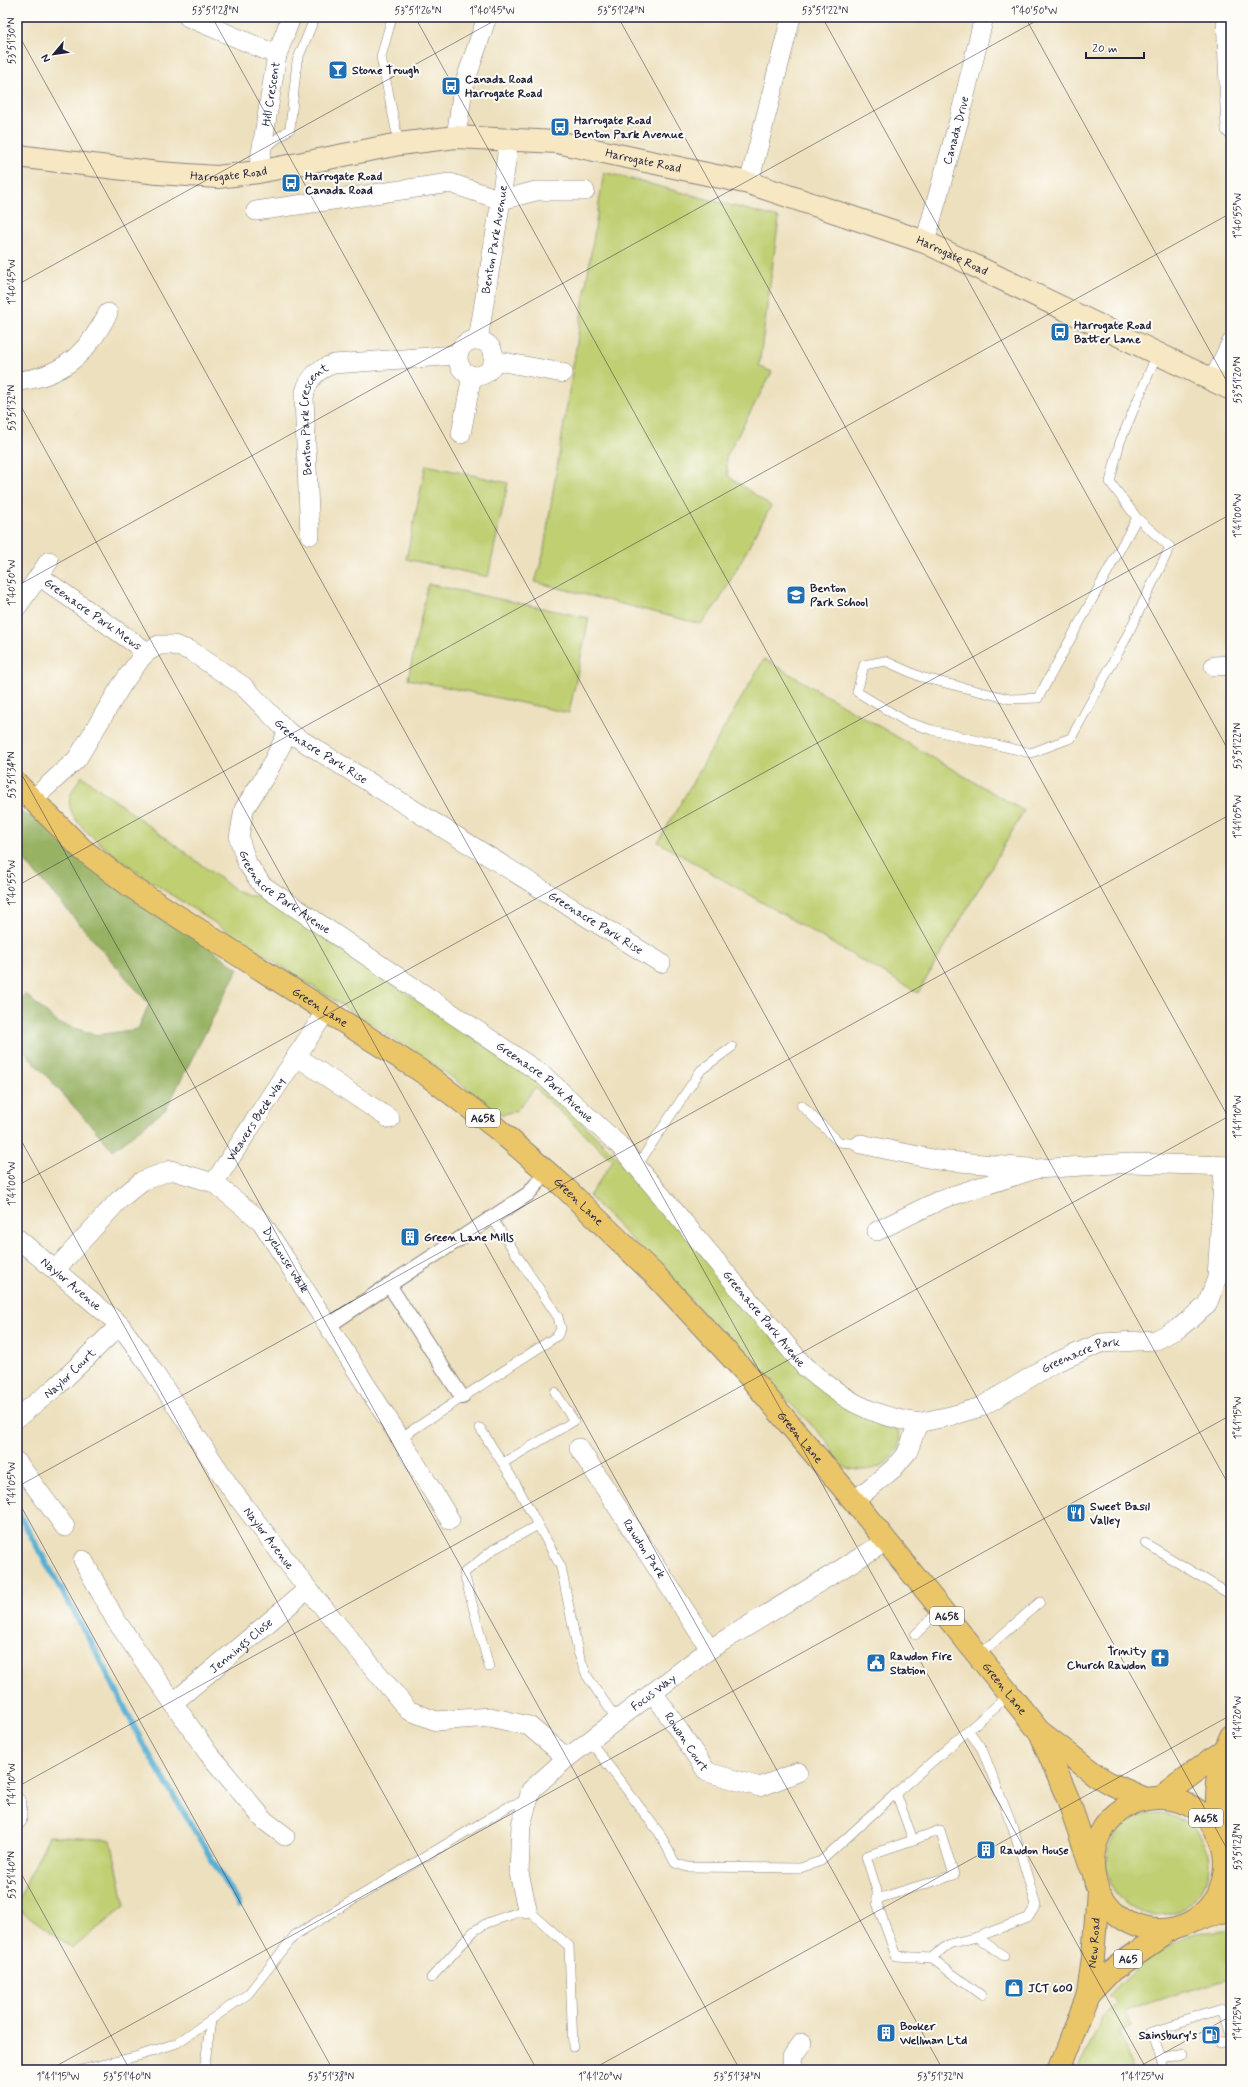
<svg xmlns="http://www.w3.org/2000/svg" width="1248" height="2087" viewBox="0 0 1248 2087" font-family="Mynerve,sans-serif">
	<rect width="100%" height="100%" fill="#fdfcf7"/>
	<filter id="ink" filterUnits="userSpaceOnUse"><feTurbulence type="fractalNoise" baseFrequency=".025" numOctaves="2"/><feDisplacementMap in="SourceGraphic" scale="8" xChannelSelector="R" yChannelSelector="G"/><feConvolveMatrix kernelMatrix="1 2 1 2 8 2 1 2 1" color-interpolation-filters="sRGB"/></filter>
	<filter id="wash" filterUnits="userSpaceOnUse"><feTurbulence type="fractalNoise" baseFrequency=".012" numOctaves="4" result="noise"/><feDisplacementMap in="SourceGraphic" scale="16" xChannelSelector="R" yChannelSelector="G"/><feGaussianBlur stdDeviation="0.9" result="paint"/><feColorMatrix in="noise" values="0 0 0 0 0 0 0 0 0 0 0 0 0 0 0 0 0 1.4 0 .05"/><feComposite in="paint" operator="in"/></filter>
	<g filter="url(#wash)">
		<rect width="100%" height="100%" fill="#ede0be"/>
		<g fill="#bfcf72" stroke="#707856">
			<polygon points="604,172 779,218 759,366 772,372 726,457 728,476 771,506 719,601 701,624 535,582 543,555"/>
			<polygon points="426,465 508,483 488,577 406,559"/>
			<polygon points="428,584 589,618 569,713 408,679"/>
			<polygon points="764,659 1024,811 918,993 658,842"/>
			<path d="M82,776L238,892L248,896H261L540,1083L637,1176L776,1342L896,1427C901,1437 902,1443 895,1453C881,1471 868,1472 845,1468L838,1461L827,1441L589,1196L613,1161L535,1088L517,1110L502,1115C479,1098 456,1079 431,1063C360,1017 289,971 218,925C187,904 83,842 71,811C66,797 74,787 82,776Z"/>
			<circle cx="1158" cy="1864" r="51"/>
			<polygon points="49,1836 111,1840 125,1906 73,1948 17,1908 17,1902"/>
			<path d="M1231,1929V1978L1125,2010L1131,2027L1120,2031L1132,2070H1078L1102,2017L1117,2004L1109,1996C1133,1971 1162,1943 1197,1934C1208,1932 1220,1930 1231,1929Z"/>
		</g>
		<polygon fill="#97b264" stroke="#5c6a50" points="17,809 49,826 238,969 166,1109 113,1150 17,1043 17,1002 25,994 58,1023 97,1035 138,1029 149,1004 17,852"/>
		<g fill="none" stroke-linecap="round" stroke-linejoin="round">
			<polyline stroke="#55afd3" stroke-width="6" points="17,1511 97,1653 144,1746 239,1905"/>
		</g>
	</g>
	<g filter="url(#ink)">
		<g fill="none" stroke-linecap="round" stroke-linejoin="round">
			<g stroke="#88817c" stroke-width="10">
				<g id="service">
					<polyline points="392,17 381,57 399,144"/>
					<polyline points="263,149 290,129 297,61 315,17 339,17"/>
					<polyline points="1137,518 1038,698 1010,699 921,677 885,661 864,665 857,692 907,722 932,730 1031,753 1071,738 1124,642 1170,547 1137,518 1110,482 1120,442 1157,354"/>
					<polyline points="801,1105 839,1142 861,1144"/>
					<polyline points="637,1166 701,1070 732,1047"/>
					<polyline points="480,1428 514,1481 561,1567 578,1652 587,1676 617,1720"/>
					<polyline points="400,1438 557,1336 561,1329 558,1317 492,1218"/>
					<polyline points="503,1463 574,1421 555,1392"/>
					<polyline points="1145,1543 1231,1595"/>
					<polyline points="915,1635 941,1609"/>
					<polyline points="979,1655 1040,1602"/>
					<polyline points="489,1667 464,1573 494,1549 538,1525"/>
					<polyline points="968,1730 982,1749 1013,1828 1036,1905 1028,1918 977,1937"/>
					<polyline points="590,1741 660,1834 675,1863 687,1867 800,1868 821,1861 896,1793"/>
					<polyline points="877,1899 954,1875 940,1830 913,1840"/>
					<polyline points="931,1958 949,1944 977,1937 1004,1956"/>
					<polyline points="431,1978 474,1931 487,1923 527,1909 569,1946 573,2047"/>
					<polyline points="981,1995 931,1958 896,1956 877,1903 877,1891 866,1856 913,1840 896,1793 1010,1694"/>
					<polyline points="1219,2042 1231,2039"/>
					<polyline points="1161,2060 1181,2054"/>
					<polyline points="81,2070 138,2056 177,2043 248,1994 295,1935 511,1805 528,1800"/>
					<polyline points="204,2070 211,2020"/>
					<polyline points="1164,2070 1152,2031 1222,2009 1231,2039"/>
					<polyline points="1227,2070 1231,2069"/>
				</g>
			</g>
			<g stroke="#88817c" stroke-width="16">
				<g id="pedestrian">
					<polyline points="328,1326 389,1285"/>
					<polyline points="462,1397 389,1285 528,1194 547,1172"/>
				</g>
			</g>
			<g stroke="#88817c" stroke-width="20">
				<g id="minor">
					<polyline points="188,17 277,55"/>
					<polyline points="1226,17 1231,129"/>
					<polyline points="456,137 463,88 487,17"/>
					<path id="s1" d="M258,172L277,55L291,17"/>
					<polyline points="749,183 791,17"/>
					<polyline points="256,211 450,183 501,200 536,191 585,191"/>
					<path id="s2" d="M925,242L959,120L984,17"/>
					<circle cx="476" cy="358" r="18"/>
					<path id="s3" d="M478,340L501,200L509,138"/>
					<polyline points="493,360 563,373"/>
					<path d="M17,381C63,377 88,352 108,313"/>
					<polyline points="1213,381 1231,343"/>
					<polyline points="461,434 472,375"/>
					<path id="s4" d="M310,535L304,398C306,380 317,369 334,364L457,355"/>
					<polyline points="39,576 49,561"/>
					<path id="s5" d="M17,607L39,576L147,652"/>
					<polyline points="1214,666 1231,665"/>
					<path id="s6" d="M288,732L267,773L244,809L239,838L247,863L262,885L543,1075L619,1145L804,1366C843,1399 867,1415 918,1423"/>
					<path id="s7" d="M32,800L77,759L121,686L141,658L147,652L159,645H174L191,651L243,686L288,732L661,963"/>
					<polyline points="296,1056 390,1119"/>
					<polyline points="861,1144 937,1160 1029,1168"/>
					<path id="s8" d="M214,1183L326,1011"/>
					<polyline points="877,1231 942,1199 1036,1169 1131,1163 1231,1166"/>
					<path id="s9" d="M17,1238L120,1325L147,1362L232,1490L308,1589L408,1710L436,1721L490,1717L529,1726L567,1758"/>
					<path id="s10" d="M55,1270L119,1200L142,1181L171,1170L214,1183L261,1221L400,1438L450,1520"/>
					<path id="s11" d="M17,1418L56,1387L120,1325"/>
					<path id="s12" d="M579,1448L710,1649"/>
					<polyline points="17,1462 65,1527"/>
					<path id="s13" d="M854,1501L893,1469L908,1451L918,1423L950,1416L981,1407L1054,1363L1101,1343L1156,1340L1179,1328L1207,1305L1217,1278L1224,1166"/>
					<polyline points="83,1560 115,1619 208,1753 265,1821 285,1836"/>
					<path id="s14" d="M653,1692L707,1772L760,1787L798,1772"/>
					<path id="s15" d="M173,1703L308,1589"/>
					<polyline points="17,1803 17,1820"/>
					<path id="s16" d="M527,1909L519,1873L521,1825L531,1790L567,1758L710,1649L887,1541"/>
					<polyline points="793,2070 792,2057 802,2043"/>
				</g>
			</g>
			<g stroke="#88817c" stroke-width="24">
				<g id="secondary">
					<path id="s17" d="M17,156L158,173L217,177L258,172L399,144L456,137L557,142L749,183L925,242L1231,389"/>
				</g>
			</g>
			<g stroke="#88817c" stroke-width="24">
				<g id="primary">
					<polyline points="1160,1798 1223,1751"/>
					<path d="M1217,1833C1216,1801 1216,1765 1231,1736"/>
					<polyline points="1088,1995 1112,1970 1172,1929"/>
					<path id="s18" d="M1059,2070L1088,1995L1093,1957L1098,1891"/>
				</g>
			</g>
			<g stroke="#88817c" stroke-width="24">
				<g id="trunk">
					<path id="s19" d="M17,784L82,849L130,886L427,1075L495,1127L562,1185L657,1277L748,1375L854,1501L1039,1731L1097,1776L1109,1783L1146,1799"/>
					<polyline points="1040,1733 1068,1799 1091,1867"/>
					<circle cx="1159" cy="1864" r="66"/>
					<polyline points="1196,1920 1219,1912 1231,1911"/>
				</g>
			</g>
			<use href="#service" stroke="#fff" stroke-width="9"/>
			<use href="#pedestrian" stroke="#fff" stroke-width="14"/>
			<use href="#minor" stroke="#fff" stroke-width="19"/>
			<use href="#secondary" stroke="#f7e8c3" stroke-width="22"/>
			<use href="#primary" stroke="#ebc669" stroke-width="22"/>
			<use href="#trunk" stroke="#ebc669" stroke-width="22"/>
		</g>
	</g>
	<path fill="none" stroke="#22223b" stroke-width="1" stroke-opacity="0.45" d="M212,17L1231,1856M415,17L1231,1489M618,17L1231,1122M822,17L1231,755M1025,17L1231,389M1228,17L1231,22M17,32L1147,2070M17,285L501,17M17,399L943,2070M17,586L1043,17M17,766L740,2070M17,886L1231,213M17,1133L537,2070M17,1186L1231,514M17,1487L1231,814M17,1499L333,2070M17,1787L1231,1115M17,1866L130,2070M49,2070L1231,1415M591,2070L1231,1715M1133,2070L1231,2016"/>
	<defs>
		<g id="bar-square" transform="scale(1)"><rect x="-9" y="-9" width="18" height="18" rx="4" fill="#1f6fb2" stroke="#fdfcf7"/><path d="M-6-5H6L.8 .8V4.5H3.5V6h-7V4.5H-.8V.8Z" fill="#fff"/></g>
		<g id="bus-square" transform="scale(1)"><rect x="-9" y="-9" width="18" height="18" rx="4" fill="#1f6fb2" stroke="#fdfcf7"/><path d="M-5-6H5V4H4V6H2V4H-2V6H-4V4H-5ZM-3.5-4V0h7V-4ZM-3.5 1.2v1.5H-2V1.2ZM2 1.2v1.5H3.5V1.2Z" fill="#fff"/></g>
		<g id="school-square" transform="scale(1)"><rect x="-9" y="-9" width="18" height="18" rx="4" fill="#1f6fb2" stroke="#fdfcf7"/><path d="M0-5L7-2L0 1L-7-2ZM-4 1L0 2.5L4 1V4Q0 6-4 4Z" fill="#fff"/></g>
		<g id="building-square" transform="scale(1)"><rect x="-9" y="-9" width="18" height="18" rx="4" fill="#1f6fb2" stroke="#fdfcf7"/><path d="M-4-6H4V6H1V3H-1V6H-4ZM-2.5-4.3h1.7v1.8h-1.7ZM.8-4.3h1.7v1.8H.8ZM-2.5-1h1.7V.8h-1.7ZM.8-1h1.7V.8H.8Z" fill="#fff"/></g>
		<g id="restaurant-square" transform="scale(1)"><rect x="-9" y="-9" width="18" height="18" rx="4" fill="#1f6fb2" stroke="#fdfcf7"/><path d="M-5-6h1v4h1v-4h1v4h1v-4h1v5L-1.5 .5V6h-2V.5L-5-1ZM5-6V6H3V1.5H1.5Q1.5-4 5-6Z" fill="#fff"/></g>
		<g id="church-square" transform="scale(1)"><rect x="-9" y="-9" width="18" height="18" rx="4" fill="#1f6fb2" stroke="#fdfcf7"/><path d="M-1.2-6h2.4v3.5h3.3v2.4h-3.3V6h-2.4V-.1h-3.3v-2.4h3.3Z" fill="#fff"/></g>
		<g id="civic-square" transform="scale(1)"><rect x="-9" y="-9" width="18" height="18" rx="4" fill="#1f6fb2" stroke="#fdfcf7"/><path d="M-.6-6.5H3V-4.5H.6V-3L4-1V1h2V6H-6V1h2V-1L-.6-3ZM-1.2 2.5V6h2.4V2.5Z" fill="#fff"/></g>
		<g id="shop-square" transform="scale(1)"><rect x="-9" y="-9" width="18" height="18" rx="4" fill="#1f6fb2" stroke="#fdfcf7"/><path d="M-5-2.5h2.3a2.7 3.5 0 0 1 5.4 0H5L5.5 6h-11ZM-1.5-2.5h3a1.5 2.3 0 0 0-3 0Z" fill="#fff"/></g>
		<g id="fuel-square" transform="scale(1)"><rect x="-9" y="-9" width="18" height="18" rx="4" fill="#1f6fb2" stroke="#fdfcf7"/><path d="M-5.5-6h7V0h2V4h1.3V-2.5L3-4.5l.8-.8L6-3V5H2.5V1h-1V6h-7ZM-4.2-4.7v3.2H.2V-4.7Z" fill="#fff"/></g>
	</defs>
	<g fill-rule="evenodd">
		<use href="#bar-square" x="338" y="70"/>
		<use href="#bus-square" x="451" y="86"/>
		<use href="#bus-square" x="560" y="127"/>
		<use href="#bus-square" x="291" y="183"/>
		<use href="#bus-square" x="1060" y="332"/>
		<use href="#school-square" x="796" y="595"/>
		<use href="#building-square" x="410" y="1237"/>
		<use href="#restaurant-square" x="1076" y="1513"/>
		<use href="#church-square" x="1160" y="1658"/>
		<use href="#civic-square" x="876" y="1663"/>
		<use href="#building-square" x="986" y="1850"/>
		<use href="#shop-square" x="1014" y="1988"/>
		<use href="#building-square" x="886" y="2033"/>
		<use href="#fuel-square" x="1211" y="2035"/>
	</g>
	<g text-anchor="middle" stroke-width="4" stroke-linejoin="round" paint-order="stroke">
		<g fill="#fdfcf7" stroke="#646373" stroke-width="1">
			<rect x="466" y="1109" width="34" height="18" rx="3"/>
			<rect x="930" y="1607" width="34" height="18" rx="3"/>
			<rect x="1189" y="1809" width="34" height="18" rx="3"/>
			<rect x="1114" y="1950" width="28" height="18" rx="3"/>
		</g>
		<g font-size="11" font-weight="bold" fill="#22223b">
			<text x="483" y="1122">A658</text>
			<text x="947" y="1620">A658</text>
			<text x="1206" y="1822">A658</text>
			<text x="1128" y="1963">A65</text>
		</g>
		<g font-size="12" font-weight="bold" fill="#22223b" stroke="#fdfcf7" text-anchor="start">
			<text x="352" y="74">Stone Trough</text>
			<text x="465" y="83">Canada Road<tspan x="465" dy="14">Harrogate Road</tspan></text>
			<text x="574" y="124">Harrogate Road<tspan x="574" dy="14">Benton Park Avenue</tspan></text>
			<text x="305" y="180">Harrogate Road<tspan x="305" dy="14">Canada Road</tspan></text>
			<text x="1074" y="329">Harrogate Road<tspan x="1074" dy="14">Batter Lane</tspan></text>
			<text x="810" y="592">Benton<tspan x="810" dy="14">Park School</tspan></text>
			<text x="424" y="1241">Green Lane Mills</text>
			<text x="1090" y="1510">Sweet Basil<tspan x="1090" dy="14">Valley</tspan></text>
			<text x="1146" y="1655" text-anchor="end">Trinity<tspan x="1146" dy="14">Church Rawdon</tspan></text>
			<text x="890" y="1660">Rawdon Fire<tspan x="890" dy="14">Station</tspan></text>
			<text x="1000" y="1854">Rawdon House</text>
			<text x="1028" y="1992">JCT 600</text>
			<text x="900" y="2030">Booker<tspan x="900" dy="14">Wellman Ltd</tspan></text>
			<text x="1197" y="2039" text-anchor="end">Sainsbury's</text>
		</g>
		<g font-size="12" fill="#22223b" stroke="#fdfcf7">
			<text dy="4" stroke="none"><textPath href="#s1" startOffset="79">Hill Crescent</textPath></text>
			<text dy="4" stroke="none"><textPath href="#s2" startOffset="116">Canada Drive</textPath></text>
			<text dy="4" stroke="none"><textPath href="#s17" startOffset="633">Harrogate Road</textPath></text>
			<text dy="4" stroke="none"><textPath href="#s17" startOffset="213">Harrogate Road</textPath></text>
			<text dy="4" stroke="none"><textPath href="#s3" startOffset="102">Benton Park Avenue</textPath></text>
			<text dy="4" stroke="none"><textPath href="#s17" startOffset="957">Harrogate Road</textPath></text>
			<text dy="4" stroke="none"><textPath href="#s4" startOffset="119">Benton Park Crescent</textPath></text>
			<text dy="4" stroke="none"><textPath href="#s5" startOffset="104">Greenacre Park Mews</textPath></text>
			<text dy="4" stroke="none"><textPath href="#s7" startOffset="401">Greenacre Park Rise</textPath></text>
			<text dy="4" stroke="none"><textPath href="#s6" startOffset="192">Greenacre Park Avenue</textPath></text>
			<text dy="4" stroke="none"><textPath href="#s7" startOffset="725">Greenacre Park Rise</textPath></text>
			<text dy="4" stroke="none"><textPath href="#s19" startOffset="378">Green Lane</textPath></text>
			<text dy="4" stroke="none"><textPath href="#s6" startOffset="516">Greenacre Park Avenue</textPath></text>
			<text dy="4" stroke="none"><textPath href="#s8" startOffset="76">Weavers Beck Way</textPath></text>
			<text dy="4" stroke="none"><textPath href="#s19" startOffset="702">Green Lane</textPath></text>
			<text dy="4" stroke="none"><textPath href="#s10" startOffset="307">Dyehouse Walk</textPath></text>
			<text dy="4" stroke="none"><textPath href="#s9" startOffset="71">Naylor Avenue</textPath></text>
			<text dy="4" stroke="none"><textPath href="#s6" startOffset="840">Greenacre Park Avenue</textPath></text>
			<text dy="4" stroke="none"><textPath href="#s13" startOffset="282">Greenacre Park</textPath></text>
			<text dy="4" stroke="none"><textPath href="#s11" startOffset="69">Naylor Court</textPath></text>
			<text dy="4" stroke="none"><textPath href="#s19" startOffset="1026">Green Lane</textPath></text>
			<text dy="4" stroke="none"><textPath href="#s9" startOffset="395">Naylor Avenue</textPath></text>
			<text dy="4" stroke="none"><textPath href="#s12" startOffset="120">Rawdon Park</textPath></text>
			<text dy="4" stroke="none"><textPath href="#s15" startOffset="89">Jennings Close</textPath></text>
			<text dy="4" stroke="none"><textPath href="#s19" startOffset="1350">Green Lane</textPath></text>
			<text dy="4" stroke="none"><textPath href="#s16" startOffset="278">Focus Way</textPath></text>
			<text dy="4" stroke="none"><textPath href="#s14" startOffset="60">Rowan Court</textPath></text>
			<text dy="4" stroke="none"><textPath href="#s18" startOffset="133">New Road</textPath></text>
		</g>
	</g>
	<rect width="1248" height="2087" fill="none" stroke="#fdfcf7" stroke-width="44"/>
	<g transform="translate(54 54) rotate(241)" stroke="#fdfcf7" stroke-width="3" paint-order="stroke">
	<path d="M0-3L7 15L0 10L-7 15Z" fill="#22223b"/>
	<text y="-6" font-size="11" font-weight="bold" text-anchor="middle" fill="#22223b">N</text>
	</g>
	<path d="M1086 52v6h58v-6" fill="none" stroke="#22223b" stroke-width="2"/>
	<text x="1092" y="52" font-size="12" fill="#22223b" stroke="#fdfcf7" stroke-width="3" paint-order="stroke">20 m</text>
	<rect x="22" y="22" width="1204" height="2043" fill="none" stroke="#22223b" stroke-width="1.5"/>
	<g font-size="10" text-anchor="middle" fill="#22223b">
		<text x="215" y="14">53°51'28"N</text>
		<text x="418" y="14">53°51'26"N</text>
		<text x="492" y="14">1°40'45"W</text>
		<text x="621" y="14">53°51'24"N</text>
		<text x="825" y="14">53°51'22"N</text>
		<text x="1034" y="14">1°40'50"W</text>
		<text transform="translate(11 41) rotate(-90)" y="4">53°51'30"N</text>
		<text transform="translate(1237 216) rotate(-90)" y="4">1°40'55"W</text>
		<text transform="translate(11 282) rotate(-90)" y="4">1°40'45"W</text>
		<text transform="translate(1237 380) rotate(-90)" y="4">53°51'20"N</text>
		<text transform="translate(11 408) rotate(-90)" y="4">53°51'32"N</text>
		<text transform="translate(1237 516) rotate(-90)" y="4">1°41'00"W</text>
		<text transform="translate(11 583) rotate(-90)" y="4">1°40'50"W</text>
		<text transform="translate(1237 746) rotate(-90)" y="4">53°51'22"N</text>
		<text transform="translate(11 775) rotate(-90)" y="4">53°51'34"N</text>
		<text transform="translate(1237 817) rotate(-90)" y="4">1°41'05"W</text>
		<text transform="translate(11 883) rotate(-90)" y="4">1°40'55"W</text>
		<text transform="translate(1237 1117) rotate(-90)" y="4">1°41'10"W</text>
		<text transform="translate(11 1184) rotate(-90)" y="4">1°41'00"W</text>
		<text transform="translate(1237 1418) rotate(-90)" y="4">1°41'15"W</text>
		<text transform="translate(11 1484) rotate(-90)" y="4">1°41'05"W</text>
		<text transform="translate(1237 1718) rotate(-90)" y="4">1°41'20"W</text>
		<text transform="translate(11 1785) rotate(-90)" y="4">1°41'10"W</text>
		<text transform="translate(1237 1847) rotate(-90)" y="4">53°51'28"N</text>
		<text transform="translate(11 1875) rotate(-90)" y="4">53°51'40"N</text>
		<text transform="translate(1237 2019) rotate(-90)" y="4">1°41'25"W</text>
		<text x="58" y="2080">1°41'15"W</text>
		<text x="127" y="2080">53°51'40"N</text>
		<text x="331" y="2080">53°51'38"N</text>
		<text x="600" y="2080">1°41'20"W</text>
		<text x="737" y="2080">53°51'34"N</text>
		<text x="940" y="2080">53°51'32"N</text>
		<text x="1142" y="2080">1°41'25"W</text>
	</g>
</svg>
